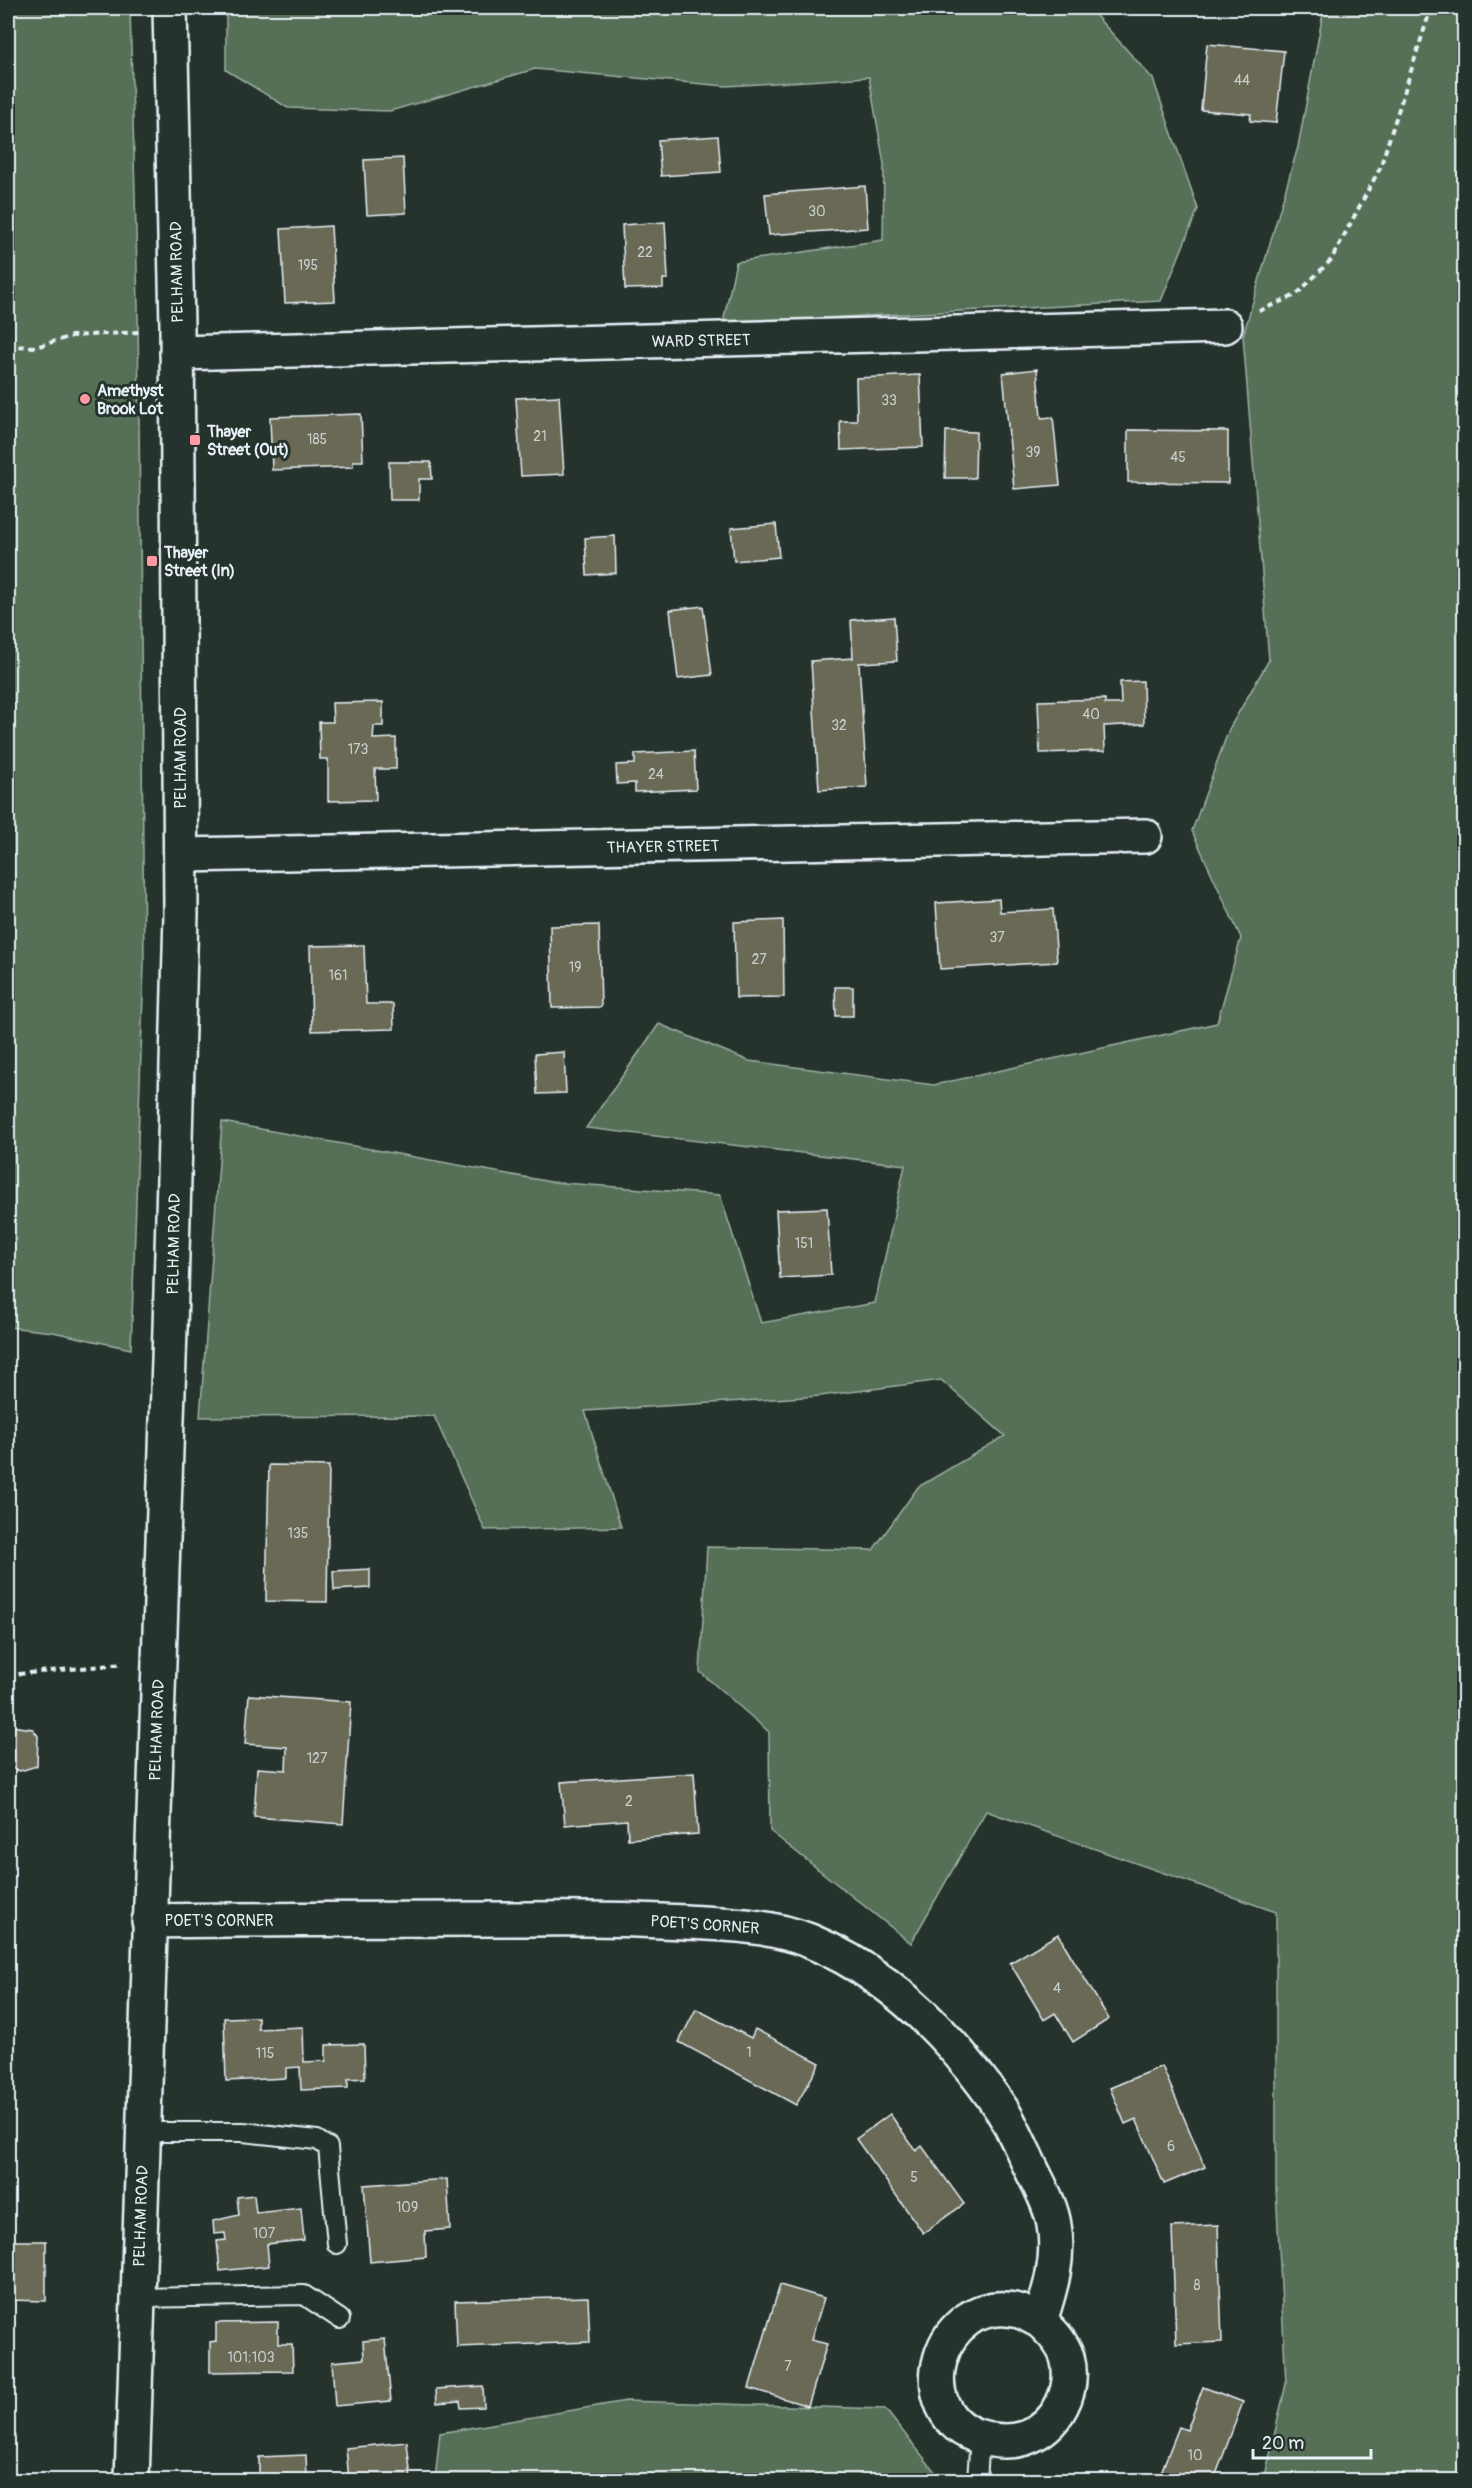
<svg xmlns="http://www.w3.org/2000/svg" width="1472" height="2488" viewBox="0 0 1472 2488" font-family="Pangolin,sans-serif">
	<rect width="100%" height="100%" fill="#26332d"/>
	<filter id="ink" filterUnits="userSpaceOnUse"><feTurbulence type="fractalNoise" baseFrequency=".0167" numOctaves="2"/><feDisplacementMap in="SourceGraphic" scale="12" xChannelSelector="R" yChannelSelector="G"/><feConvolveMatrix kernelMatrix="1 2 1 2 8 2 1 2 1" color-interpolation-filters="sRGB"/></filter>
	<g filter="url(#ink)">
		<g fill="#557056" stroke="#9eb0a7" stroke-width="1.5">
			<polygon points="8,8 130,8 138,306 144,964 131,1349 53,1332 8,1327"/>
			<polygon points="226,8 1089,8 1153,79 1198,209 1161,301 723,323 736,262 883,240 884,164 869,77 726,86 535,69 390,111 288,108 226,70"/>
			<polygon points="1324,8 1464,8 1464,2480 1264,2480 1286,2384 1276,2188 1276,1912 986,1811 911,1943 770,1831 769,1732 700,1672 707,1547 873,1550 918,1487 1005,1436 941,1380 820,1396 585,1411 621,1527 485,1530 434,1416 200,1417 222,1122 551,1182 720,1195 761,1323 875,1303 905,1165 586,1128 659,1024 749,1061 934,1085 1217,1023 1241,938 1192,831 1229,729 1269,660 1243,336 1298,147"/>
			<polygon points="626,2401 885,2409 936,2473 938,2480 435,2480 440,2433"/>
		</g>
		<g fill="#6a6954" stroke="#e8f1f8" stroke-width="1.5">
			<polygon points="1207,44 1284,51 1276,123 1250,121 1251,114 1201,110"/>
			<polygon points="718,136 721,172 661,176 658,140"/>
			<polygon points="403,158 406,213 367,215 364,160"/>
			<polygon points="865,186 868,228 769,235 765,194"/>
			<polygon points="665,222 668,279 663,279 663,288 625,289 622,225"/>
			<polygon points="331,226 335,301 285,303 281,229"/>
			<polygon points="1037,369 1041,418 1053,417 1060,485 1014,489 1003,373"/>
			<polygon points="920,375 923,447 841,450 840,421 857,421 856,378"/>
			<polygon points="559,396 564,474 521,476 516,398"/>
			<polygon points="361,414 363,461 353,461 353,467 272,470 270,417"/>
			<polygon points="1128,430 1228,431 1228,483 1128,482"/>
			<polygon points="946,431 976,432 975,478 945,478"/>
			<polygon points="389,462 431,462 432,479 419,479 419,500 390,500"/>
			<polygon points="776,524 779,557 734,561 731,528"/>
			<polygon points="615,536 616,573 587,575 585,538"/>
			<polygon points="703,606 712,675 678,679 670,610"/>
			<polygon points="894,617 897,661 859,663 867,787 819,790 811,661 853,658 851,620"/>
			<polygon points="1143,681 1144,724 1104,726 1105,751 1040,753 1038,701 1105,699 1105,704 1121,704 1120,682"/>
			<polygon points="383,702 383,726 374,726 373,739 396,738 396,769 375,769 376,800 328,801 328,759 320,759 319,722 333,722 332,703"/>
			<polygon points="694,751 696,789 635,792 635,783 617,784 616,765 635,764 635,754"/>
			<polygon points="999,899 1000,912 1053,909 1057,962 940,969 936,903"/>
			<polygon points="783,920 784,997 736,998 734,922"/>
			<polygon points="599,925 601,1007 552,1008 550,926"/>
			<polygon points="364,945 366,1004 393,1004 394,1029 312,1031 310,946"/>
			<polygon points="835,987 853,987 853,1016 836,1016"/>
			<polygon points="564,1052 566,1093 537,1094 535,1054"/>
			<polygon points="827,1208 831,1275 780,1278 776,1210"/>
			<polygon points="269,1465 329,1466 327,1602 266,1601"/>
			<polygon points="370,1569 370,1588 334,1590 333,1571"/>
			<polygon points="249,1695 351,1702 343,1824 254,1817 257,1768 286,1770 287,1747 245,1744"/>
			<polygon points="10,1726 33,1729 38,1736 37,1766 20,1771 8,1767 8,1728"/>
			<polygon points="694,1773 698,1834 628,1839 627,1820 565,1825 561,1782"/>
			<polygon points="1058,1934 1109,2019 1073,2042 1055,2013 1044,2020 1010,1963"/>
			<polygon points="696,2009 751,2038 755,2029 820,2063 796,2105 679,2042"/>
			<polygon points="258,2017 258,2029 303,2027 304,2062 326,2061 326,2045 364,2044 365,2078 348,2079 348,2088 301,2090 300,2067 286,2068 286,2078 226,2081 224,2018"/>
			<polygon points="1162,2066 1205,2167 1164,2184 1136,2119 1125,2124 1110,2088"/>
			<polygon points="890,2114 916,2151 922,2146 964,2204 923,2233 856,2139"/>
			<polygon points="447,2179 450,2229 425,2231 426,2257 370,2262 364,2185"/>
			<polygon points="254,2195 256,2213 301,2208 304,2240 267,2244 269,2266 220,2271 217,2241 226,2240 225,2233 214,2234 213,2221 239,2215 237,2197"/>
			<polygon points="1218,2225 1222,2342 1176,2344 1172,2227"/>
			<polygon points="8,2241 46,2241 46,2301 8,2300"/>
			<polygon points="780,2285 824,2298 811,2340 827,2344 808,2406 749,2388"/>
			<polygon points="588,2297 590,2342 457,2347 455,2301"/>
			<polygon points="278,2322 278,2344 292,2344 293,2371 210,2372 210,2342 216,2341 216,2323"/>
			<polygon points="385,2339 391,2401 335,2406 332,2362 364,2359 363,2341"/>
			<polygon points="483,2386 484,2407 461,2408 460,2401 437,2403 436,2389"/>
			<polygon points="1203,2387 1243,2402 1214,2480 1158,2480 1179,2427 1187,2430"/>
			<polygon points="407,2442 411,2480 349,2480 346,2448"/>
			<polygon points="306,2455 307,2480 259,2480 259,2457"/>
		</g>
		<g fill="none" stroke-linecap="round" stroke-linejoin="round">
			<g stroke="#e8f1f8" stroke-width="22">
				<g id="service">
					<polyline points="143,2132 243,2132 317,2140 328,2147 337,2244"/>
					<polyline points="137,2298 304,2295 340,2319"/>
					<polyline points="977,2480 980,2437"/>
				</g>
			</g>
			<g stroke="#e8f1f8" stroke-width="38">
				<g id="minor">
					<polyline points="177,353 1225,326"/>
					<polyline points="181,855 1145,836"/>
					<path d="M149,1921C274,1919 399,1919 524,1919C578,1918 631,1919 685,1922C727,1924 770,1925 810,1941C890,1974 954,2039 1002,2110C1013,2128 1021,2147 1030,2166C1039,2185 1051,2205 1054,2225C1060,2259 1050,2290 1040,2321C1033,2318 1026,2313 1019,2311C937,2291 904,2416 981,2437C996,2442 1009,2443 1025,2438C1057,2427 1076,2390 1067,2357C1062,2342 1051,2331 1040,2321"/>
				</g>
			</g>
			<g stroke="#e8f1f8" stroke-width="38">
				<polyline id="secondary" points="132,2480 170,1329 181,913 177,326 170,8"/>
			</g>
			<g stroke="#e8f1f8" stroke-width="4" stroke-dasharray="6 4.5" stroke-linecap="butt">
				<polyline points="1259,311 1296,295 1331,260 1380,168 1431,8"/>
				<polyline points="8,346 36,347 72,336 140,332"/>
				<polyline points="8,1675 123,1664"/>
			</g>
			<use href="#service" stroke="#26332d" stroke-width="18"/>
			<use href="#minor" stroke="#26332d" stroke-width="33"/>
			<use href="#secondary" stroke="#26332d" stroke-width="33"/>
		</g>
	</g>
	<g fill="#ff9aa2" stroke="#26332d" stroke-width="2">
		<circle cx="85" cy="399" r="6"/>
		<rect x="189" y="434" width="12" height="12" rx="3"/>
		<rect x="146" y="555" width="12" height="12" rx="3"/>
	</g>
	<g text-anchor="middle" stroke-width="6" stroke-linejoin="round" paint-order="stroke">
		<g font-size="14" fill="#c8cfcf">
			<text x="1242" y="85">44</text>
			<text x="817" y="216">30</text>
			<text x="645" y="257">22</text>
			<text x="308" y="270">195</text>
			<text x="889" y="405">33</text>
			<text x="540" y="441">21</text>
			<text x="317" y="444">185</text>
			<text x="1033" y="457">39</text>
			<text x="1178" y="462">45</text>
			<text x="1091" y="719">40</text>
			<text x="839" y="730">32</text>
			<text x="358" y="754">173</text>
			<text x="656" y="779">24</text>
			<text x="997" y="942">37</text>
			<text x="759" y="964">27</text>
			<text x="575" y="972">19</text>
			<text x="338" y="980">161</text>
			<text x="804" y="1248">151</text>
			<text x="298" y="1538">135</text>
			<text x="317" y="1763">127</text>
			<text x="629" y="1806">2</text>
			<text x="1057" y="1993">4</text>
			<text x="749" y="2057">1</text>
			<text x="265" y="2058">115</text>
			<text x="1171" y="2151">6</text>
			<text x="914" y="2182">5</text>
			<text x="407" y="2212">109</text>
			<text x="264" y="2238">107</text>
			<text x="1197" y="2290">8</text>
			<text x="251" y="2362">101;103</text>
			<text x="788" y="2371">7</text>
			<text x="1195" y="2460">10</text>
		</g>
		<g font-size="16" fill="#e8f1f8" stroke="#26332d">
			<text transform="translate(176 272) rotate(-91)" y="6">PELHAM ROAD</text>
			<text transform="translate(701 340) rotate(-1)" y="6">WARD STREET</text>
			<text transform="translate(180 758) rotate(-90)" y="6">PELHAM ROAD</text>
			<text transform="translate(663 846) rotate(-1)" y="6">THAYER STREET</text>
			<text transform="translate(173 1244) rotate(-89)" y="6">PELHAM ROAD</text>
			<text transform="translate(156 1730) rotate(-88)" y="6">PELHAM ROAD</text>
			<text x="219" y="1926">POET'S CORNER</text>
			<text transform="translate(705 1924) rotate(4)" y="6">POET'S CORNER</text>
			<text transform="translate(140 2216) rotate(-88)" y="6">PELHAM ROAD</text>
		</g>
		<g font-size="16" font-weight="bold" fill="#e8f1f8" stroke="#26332d" text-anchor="start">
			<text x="97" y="396">Amethyst<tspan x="97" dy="18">Brook Lot</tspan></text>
			<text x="207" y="437">Thayer<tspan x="207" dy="18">Street (Out)</tspan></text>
			<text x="164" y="558">Thayer<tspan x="164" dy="18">Street (In)</tspan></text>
		</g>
	</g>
	<rect width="1472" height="2488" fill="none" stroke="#26332d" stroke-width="30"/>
	<rect x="15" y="15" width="1442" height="2458" fill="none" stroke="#e8f1f8" stroke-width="2" filter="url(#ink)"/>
	<path d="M1253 2449v9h118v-9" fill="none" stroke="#e8f1f8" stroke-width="3"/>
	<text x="1262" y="2449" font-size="18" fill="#e8f1f8" stroke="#26332d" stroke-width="4.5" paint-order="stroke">20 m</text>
</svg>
